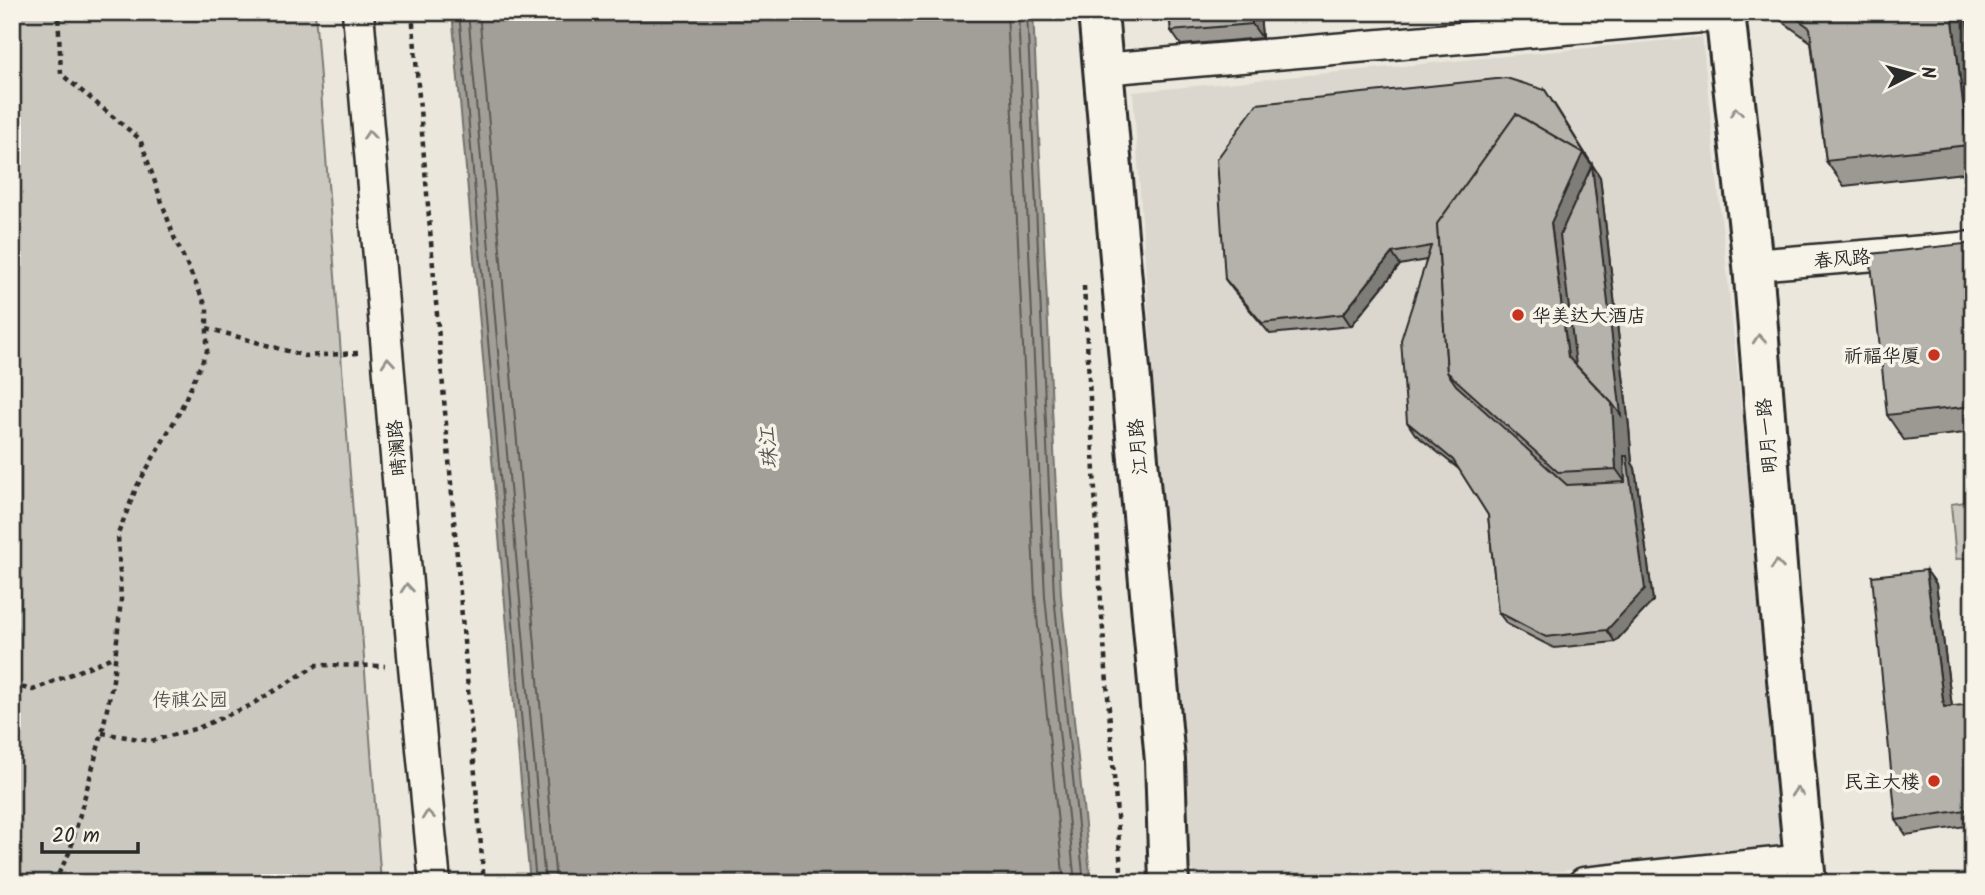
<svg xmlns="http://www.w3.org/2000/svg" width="1985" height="895" viewBox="0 0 1985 895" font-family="Kalam,'LXGW WenKai TC',sans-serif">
	<rect width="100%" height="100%" fill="#ebe7dd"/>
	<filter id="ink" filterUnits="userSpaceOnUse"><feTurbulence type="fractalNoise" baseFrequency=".0143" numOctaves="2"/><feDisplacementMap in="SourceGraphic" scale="14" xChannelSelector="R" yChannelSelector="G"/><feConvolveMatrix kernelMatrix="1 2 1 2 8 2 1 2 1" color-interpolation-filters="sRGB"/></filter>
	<g filter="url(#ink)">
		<polygon fill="#dbd7ce" points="1702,37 1788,846 1449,883 1200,883 1187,859 1133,92"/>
		<g fill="#cbc8bf" stroke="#7b7a75" stroke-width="2">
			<polygon points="12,12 315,12 381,883 12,883"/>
			<polygon points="1973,501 1973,558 1956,559 1951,504"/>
		</g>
		<polygon fill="#a29f98" stroke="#72716c" stroke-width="2" points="452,12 1033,12 1061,595 1091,883 530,883"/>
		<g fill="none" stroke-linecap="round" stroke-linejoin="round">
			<g stroke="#5b5957" stroke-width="2">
				<polyline points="459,12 536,883"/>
				<polyline points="468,12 545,883"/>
				<polyline points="479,12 556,883"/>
				<polyline points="1007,12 1035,597 1064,883"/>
				<polyline points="1018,12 1045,597 1075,883"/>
				<polyline points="1027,12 1054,596 1084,883"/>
			</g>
			<g stroke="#2b2b2b" stroke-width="35">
				<g id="minor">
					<polyline points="358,12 414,666 435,883"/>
					<polyline points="1103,69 1725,15"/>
					<polyline points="1753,265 1973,247"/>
					<polyline points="1584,883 1803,860 1802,880"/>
				</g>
			</g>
			<g stroke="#2b2b2b" stroke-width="44">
				<g id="tertiary">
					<polyline points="1098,12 1165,761 1169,883"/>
					<polyline points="1725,12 1753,265 1780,604 1806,883"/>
				</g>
			</g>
			<g stroke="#2b2b2b" stroke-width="4.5" stroke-dasharray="5 5" stroke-linecap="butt">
				<polyline points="412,12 484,883"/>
				<polyline points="59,18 71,12"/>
				<polyline points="1084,286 1101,603 1122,883"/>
				<polyline points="207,328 305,356 359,353"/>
				<polyline points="12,685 33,690 115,656"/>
				<polyline points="102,733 151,741 198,728 249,706 317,665 385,666"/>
				<polyline points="54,883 70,851 102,733 113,680 121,599 118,534 137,486 179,413 207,351 207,308 174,237 140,139 61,74 58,12"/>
			</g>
			<use href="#minor" stroke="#f7f3e8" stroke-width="30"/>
			<use href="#tertiary" stroke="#f7f3e8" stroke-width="38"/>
		</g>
		<g fill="#9c9993" stroke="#2b2b2b" stroke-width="2">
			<polygon points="1169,12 1260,12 1262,38 1181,45 1171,31"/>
			<polygon points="1769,12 1966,12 1973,66 1973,172 1844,186 1826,161 1811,42"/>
			<polygon points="1553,102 1600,177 1629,427 1632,463 1635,468 1653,601 1615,642 1554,648 1507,624 1498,612 1488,515 1460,470 1415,434 1407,422 1426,260 1400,265 1351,326 1270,334 1233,290 1225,279"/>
			<polygon points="1973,243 1973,432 1904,440 1887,415"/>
			<polygon points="1926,570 1936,584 1952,707 1973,704 1973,825 1906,835 1896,820"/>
		</g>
		<g fill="#7f7d78" stroke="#2b2b2b" stroke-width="2">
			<polygon points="1251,12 1260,12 1262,38 1252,24"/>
			<polygon points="1952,12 1966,12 1973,66 1973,152 1968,145"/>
			<polygon points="1545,90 1600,177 1629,427 1632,463 1635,468 1653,601 1615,642 1607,630 1631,490 1616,469 1595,189 1584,377 1568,357 1551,223"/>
			<polygon points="1392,253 1400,265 1351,326 1343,314"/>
			<polygon points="1926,570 1936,584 1954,722 1944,707"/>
		</g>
		<g fill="#b5b2ab" stroke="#2b2b2b" stroke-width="2">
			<polygon points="1169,12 1251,12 1252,24 1171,31"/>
			<polygon points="1788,12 1952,12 1968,145 1826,161 1810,28"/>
			<polygon points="1506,78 1545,90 1592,165 1583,153 1516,114 1437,224 1447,372 1456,385 1567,485 1625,482 1624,456 1627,456 1645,589 1607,630 1546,637 1498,612 1488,515 1453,460 1407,422 1401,340 1431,246 1392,253 1343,314 1262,323 1225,279 1217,159 1257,104"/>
			<polygon points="1516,114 1583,153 1551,223 1568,357 1612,403 1616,469 1558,472 1447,372 1437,224"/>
			<polygon points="1592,165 1621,415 1612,403 1576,365 1560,235"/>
			<polygon points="1973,243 1973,406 1887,415 1870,254"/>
			<polygon points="1926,570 1944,707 1973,704 1973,809 1896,820 1872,576"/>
		</g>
		<defs><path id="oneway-chevron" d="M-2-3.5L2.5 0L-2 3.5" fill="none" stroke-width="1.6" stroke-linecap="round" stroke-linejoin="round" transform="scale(1.75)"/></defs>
		<g stroke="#918f8a">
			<use href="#oneway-chevron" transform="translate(1736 112) rotate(-96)"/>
			<use href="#oneway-chevron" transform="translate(369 135) rotate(-95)"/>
			<use href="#oneway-chevron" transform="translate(1759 339) rotate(-95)"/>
			<use href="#oneway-chevron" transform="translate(388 362) rotate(-95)"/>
			<use href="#oneway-chevron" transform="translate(1777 565) rotate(-95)"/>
			<use href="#oneway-chevron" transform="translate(407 588) rotate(-95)"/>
			<use href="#oneway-chevron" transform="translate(1797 792) rotate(-95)"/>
			<use href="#oneway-chevron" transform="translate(428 815) rotate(-96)"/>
		</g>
	</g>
	<g fill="#c8321e" stroke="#f7f3e8" stroke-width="2.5">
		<circle cx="1518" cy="315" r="7"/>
		<circle cx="1934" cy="355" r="7"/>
		<circle cx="1934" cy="781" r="7"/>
	</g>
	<g text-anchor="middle" stroke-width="7" stroke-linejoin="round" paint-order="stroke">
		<g font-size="19" fill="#2b2b2b" stroke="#f7f3e8">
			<text transform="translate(1842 258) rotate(-5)" y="7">春风路</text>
			<text transform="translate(1766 436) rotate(-95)" y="7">明月一路</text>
			<text transform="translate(1137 447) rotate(-95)" y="7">江月路</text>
			<text transform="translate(396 448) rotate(-95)" y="7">晴澜路</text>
		</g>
		<g font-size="19" fill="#2b2b2b" stroke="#f7f3e8" text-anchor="end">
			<text x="1532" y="322" text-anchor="start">华美达大酒店</text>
			<text x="1920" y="362">祈福华厦</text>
			<text x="1920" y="788">民主大楼</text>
		</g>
		<g font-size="19" fill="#535250" stroke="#f7f3e8">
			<text x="190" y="706">传祺公园</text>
		</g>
		<g font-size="21" font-style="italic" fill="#555451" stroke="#f7f3e8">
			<text transform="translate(768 448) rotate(-94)" y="7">珠江</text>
		</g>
	</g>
	<rect width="1985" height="895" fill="none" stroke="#f7f3e8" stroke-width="42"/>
	<rect x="21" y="21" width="1943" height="853" fill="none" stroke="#2b2b2b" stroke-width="2.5" filter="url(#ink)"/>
	<g transform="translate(1912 74) rotate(84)" stroke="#f7f3e8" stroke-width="5" paint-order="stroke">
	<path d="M0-5L12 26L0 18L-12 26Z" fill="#2b2b2b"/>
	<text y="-10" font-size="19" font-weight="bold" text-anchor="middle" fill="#2b2b2b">N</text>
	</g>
	<path d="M42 842v10h96v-10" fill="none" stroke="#2b2b2b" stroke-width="3.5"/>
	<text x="52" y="842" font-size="21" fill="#2b2b2b" stroke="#f7f3e8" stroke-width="5" paint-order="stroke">20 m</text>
</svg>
